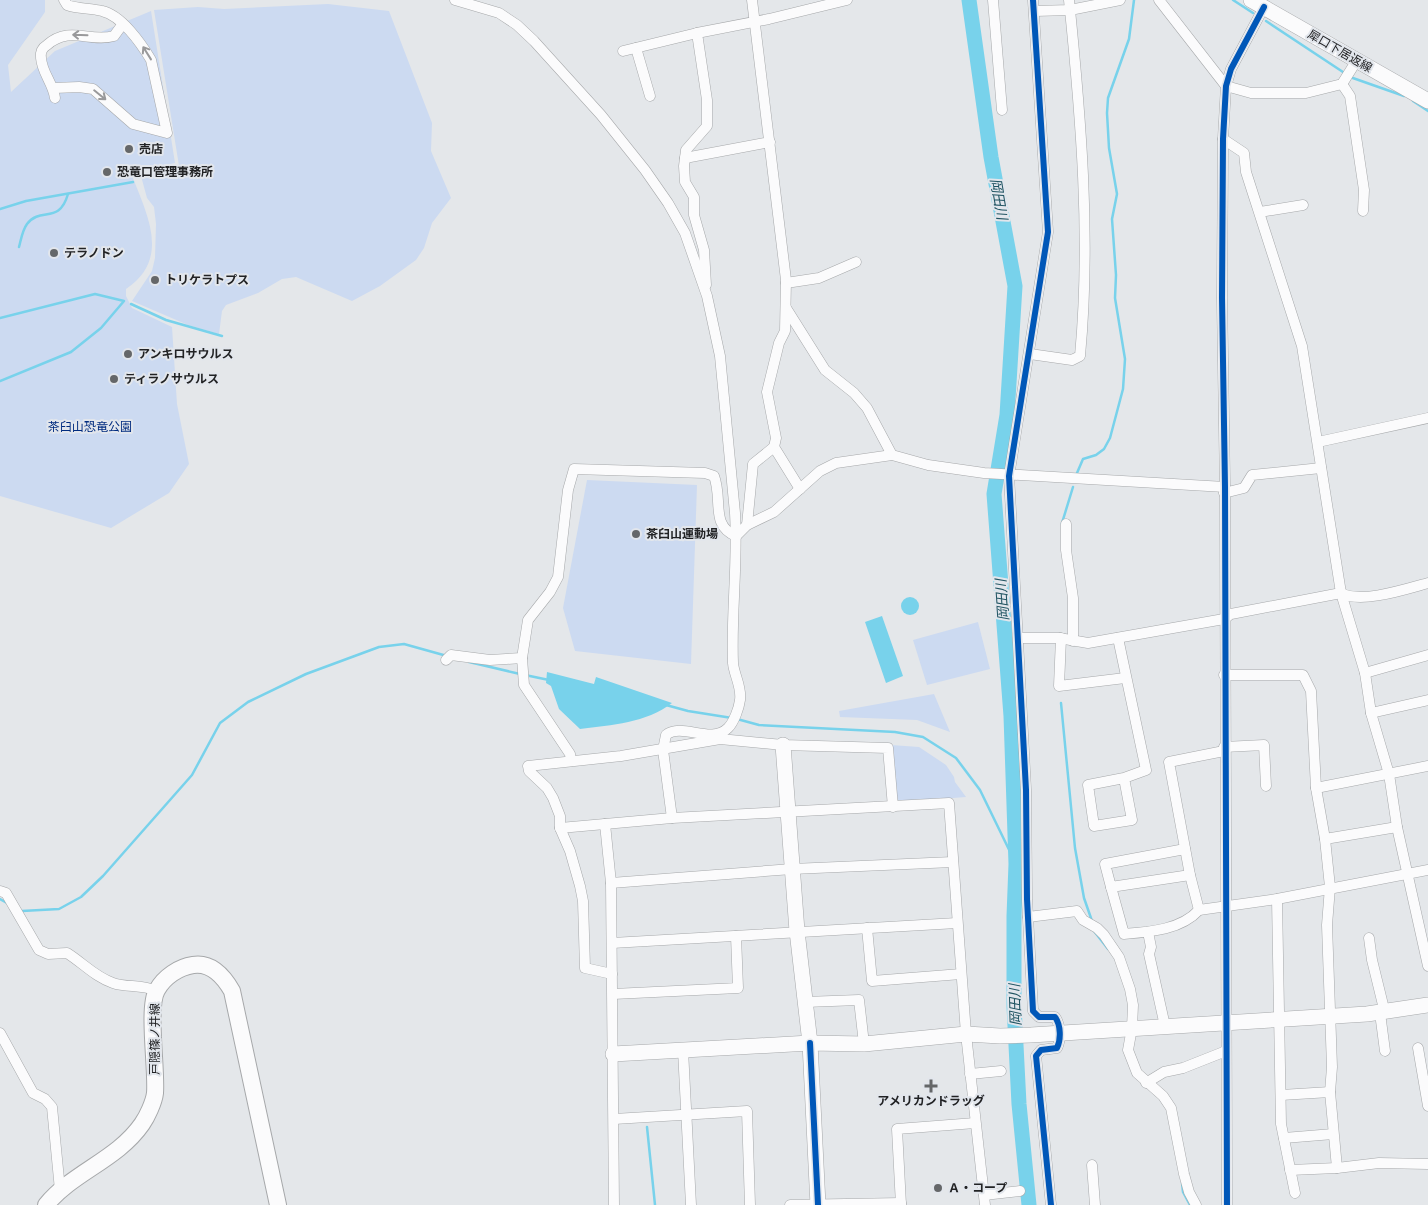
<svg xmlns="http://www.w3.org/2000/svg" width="1428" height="1205" viewBox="0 0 1428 1205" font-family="Quicksand,'Noto Sans JP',sans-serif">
	<rect width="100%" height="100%" fill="#e4e7ea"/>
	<g fill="#ccdaf1">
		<path d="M0,0H45V12L8,65L11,92L55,51L151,11L175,163L131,173C146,213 172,258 126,289V296L132,308L172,327L177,404L189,464L169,493L111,528L0,496Z"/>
		<polygon points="328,4 389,11 432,123 431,151 451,198 432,223 424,248 416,260 380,286 352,301 296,277 282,279 258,293 226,305 222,311 219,334 188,325 132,301 152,271 155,258 156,224 154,207 147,198 141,176 179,166 154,10 198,7 224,9"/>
		<polygon points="587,480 697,485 691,664 575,651 563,608"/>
		<polygon points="978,622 990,669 927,685 913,640"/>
		<polygon points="934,694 950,732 917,720 840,717 839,711"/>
		<polygon points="891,745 919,747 946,765 954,777 955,782 966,797 900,802 896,799"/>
	</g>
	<g fill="#78d2eb">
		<circle cx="910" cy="606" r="9"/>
		<polygon points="882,616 903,676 886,683 865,622"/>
		<path d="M547,672L594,684L596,677L672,703C646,723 612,725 580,729L559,709L551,686L546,683Z"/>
	</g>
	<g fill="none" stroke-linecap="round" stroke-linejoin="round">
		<g stroke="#78d2eb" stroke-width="2.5">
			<polyline points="1233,0 1253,13"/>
			<polyline points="1266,21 1346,74"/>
			<polyline points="1350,77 1404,96"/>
			<polyline points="1413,101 1428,111"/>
			<polyline points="0,209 26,201 133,182"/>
			<path d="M19,247C21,240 22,231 27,224C41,206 59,225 68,194"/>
			<polyline points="131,304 166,320 222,336"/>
			<polyline points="0,318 95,294 124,301 101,328 71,352 0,381"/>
			<polyline points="1077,473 1083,459 1096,455 1104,449 1110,438 1123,389 1125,359 1115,298 1116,275 1112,219 1117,194 1109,148 1107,113 1108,98 1129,39 1134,0"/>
			<polyline points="1062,523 1073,487"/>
			<polyline points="469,662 520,674"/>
			<polyline points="525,675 549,680"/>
			<polyline points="1061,703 1075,848 1084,898 1092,921"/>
			<polyline points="666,705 688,711 732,718"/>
			<polyline points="737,719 759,725 895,732 923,737 956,758 980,790 1016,864"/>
			<polyline points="0,899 7,903"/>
			<polyline points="22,911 59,909 81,897 103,876 192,775 220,723 248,702 306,674 379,647 404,644 447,656"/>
			<polyline points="1094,931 1108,949"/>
			<polyline points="647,1127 655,1205"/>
			<polyline points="1182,1183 1183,1192 1190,1205"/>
		</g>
		<polyline stroke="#78d2eb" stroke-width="15" points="969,0 991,157 1015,286 1007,415 994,494 1011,716 1016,864 1014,916 1014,1006 1019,1104 1029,1205"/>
		<g stroke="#a6a8aa" stroke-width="11">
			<g id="street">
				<path d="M455,0L499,13L517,25L534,41L601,115L645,170L668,203L685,233L707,296L720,356L735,513C738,563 731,613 733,663C734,675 742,687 740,700C739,708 734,722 728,728C711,745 682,722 666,735L663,750L672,818"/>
				<polyline points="752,0 786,280 785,331 779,343 767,392 776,438 774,447 800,489"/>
				<polyline points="993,0 1002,110"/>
				<path d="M1033,0L1048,232L1009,476L1026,790L1027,899L1033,1011L1039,1017H1055C1061,1025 1061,1040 1057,1048L1041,1050L1036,1056L1051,1205"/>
				<polyline points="1159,0 1226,86 1251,93 1306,93 1342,84 1357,60"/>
				<polyline points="1035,11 1070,10 1120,0"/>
				<polyline points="636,48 650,96"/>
				<polyline points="623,51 697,33"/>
				<polyline points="1342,84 1350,96 1364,190 1363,211"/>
				<path d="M54,88L79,87L93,89L133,124L167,133L151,60C141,43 121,15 102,11C90,8 78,9 67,5L64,0"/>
				<path d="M55,98C53,83 42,73 41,58C40,52 42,48 47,45C70,25 90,43 114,36L122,25"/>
				<polyline points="1223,139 1244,153 1246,172 1302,346 1341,593 1365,673 1371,713 1389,774 1397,827 1428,966"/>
				<polyline points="685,158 770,142"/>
				<polyline points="1260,212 1303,205"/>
				<polyline points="786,283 819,278 856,262"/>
				<polyline points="706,285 704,250 694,215 694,197 685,182 684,166 686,150 707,126 707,100 697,33 769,19 847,0"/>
				<polyline points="786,308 825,370 854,393 867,408 892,455"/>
				<path d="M1030,354L1072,360L1080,356C1091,238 1081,118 1069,0"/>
				<polyline points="1318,442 1428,418"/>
				<polyline points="1224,493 1244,488 1252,475 1321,468"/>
				<polyline points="1066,524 1066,550 1073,598 1073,641"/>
				<polyline points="747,525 753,464 774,447"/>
				<polyline points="736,536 747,525 774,512 820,471 836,463 892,455 928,465 984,473 1225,487"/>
				<path d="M1018,638H1059L1088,643L1224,619L1231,614L1341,593C1361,604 1406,589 1428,583"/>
				<polyline points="1061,638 1059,686 1125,678"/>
				<polyline points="1118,638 1146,770 1124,778 1088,785 1094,826 1132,820 1124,778"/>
				<polyline points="522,658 524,685 570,754 571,761"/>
				<path d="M446,660L451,655L490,660L522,658L528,620L550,592L558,577L568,490L574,469L705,473L714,476C723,499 710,526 736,536"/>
				<polyline points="1365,673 1428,655"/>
				<polyline points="1224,675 1303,675 1311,691 1316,788 1325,839 1330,887 1327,925 1332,1067 1330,1092 1337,1168 1290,1170"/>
				<polyline points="1371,713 1428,700"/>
				<polyline points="1224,747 1264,745 1266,786"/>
				<polyline points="1224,751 1169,762 1190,875 1199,910 1277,899 1428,870"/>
				<polyline points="1316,788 1428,766"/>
				<polyline points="605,824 611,883 614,1205"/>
				<polyline points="560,828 672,818 949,803 966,1034 985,1205"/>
				<polyline points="1325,839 1397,827"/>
				<polyline points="1185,849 1105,864 1111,887 1190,875"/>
				<polyline points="611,883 792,869 953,862"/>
				<path d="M1111,887L1124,934C1149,932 1181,930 1199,910"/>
				<path d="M0,891L6,893L39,950L48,954L67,953C83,963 95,977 113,983C127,988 142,984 156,991"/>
				<polyline points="1277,899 1281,1124 1295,1193"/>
				<polyline points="1028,917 1077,911 1083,920 1097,928 1104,935 1119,957 1130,989 1133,1005 1132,1028 1128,1050 1137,1073 1163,1096 1171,1108 1184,1174 1189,1192 1196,1205"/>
				<polyline points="867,928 872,981 961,974"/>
				<polyline points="1148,932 1151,947 1149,954 1165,1026"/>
				<polyline points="1369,938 1372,960 1385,1013"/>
				<polyline points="612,943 957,923"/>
				<polyline points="612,974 585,968 583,901 580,886 570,851 560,828 560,816 553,798 547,788 529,771 528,766 621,756 720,739 783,745 888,748 893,807"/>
				<polyline points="613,994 738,988 736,936"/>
				<polyline points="805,1002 859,1000 864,1044"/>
				<polyline points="1380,1013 1385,1051"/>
				<polyline points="0,1033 33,1093 45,1099 52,1107 60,1190"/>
				<polyline points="1418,1048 1428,1106"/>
				<polyline points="683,1050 691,1205"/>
				<polyline points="970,1074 1001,1071"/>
				<polyline points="1146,1083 1164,1072 1183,1068 1226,1051"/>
				<polyline points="1281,1095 1330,1092"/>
				<polyline points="614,1119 747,1111 750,1205"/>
				<polyline points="1284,1138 1333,1134"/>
				<polyline points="1092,1165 1095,1205"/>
				<polyline points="1337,1168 1379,1163 1428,1164"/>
				<polyline points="984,1195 1020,1191"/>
				<polyline points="790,1205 901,1203"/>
				<polyline points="901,1205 897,1129 975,1123"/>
				<polyline points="1227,1205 1225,487 1222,298 1223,139 1226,86 1231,69 1264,7"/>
			</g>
		</g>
		<g stroke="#a6a8aa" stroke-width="16">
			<g id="secondary">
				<polyline points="1251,0 1428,101"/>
				<polyline points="783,745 797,931 810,1043 818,1205"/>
				<polyline points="613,1054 810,1043 864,1044 966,1034 1000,1036 1031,1035 1367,1014 1428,1005"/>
			</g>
		</g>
		<g stroke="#a6a8aa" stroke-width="18">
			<path id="primary" d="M46,1205C73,1172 117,1160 142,1124C147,1117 154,1102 155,1093C157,1069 147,1007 157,990C164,977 179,967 193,965C212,962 224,977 232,991L278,1205"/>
		</g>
		<use href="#street" stroke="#fbfbfc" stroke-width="10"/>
		<use href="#secondary" stroke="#fbfbfc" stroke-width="15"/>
		<use href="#primary" stroke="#fbfbfc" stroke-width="16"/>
		<g stroke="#e2e6ec" stroke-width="9">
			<g id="cycleway">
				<path d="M1033,0L1048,232L1009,476L1026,790L1027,899L1033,1011L1039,1017H1055C1061,1025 1061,1040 1057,1048L1041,1050L1036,1056L1051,1205"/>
				<polyline points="810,1043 818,1205"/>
				<polyline points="1227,1205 1225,487 1222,298 1223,139 1226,86 1231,69 1264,7"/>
			</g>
		</g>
		<use href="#cycleway" stroke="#0057b8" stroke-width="6"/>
	</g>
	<defs><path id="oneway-shaft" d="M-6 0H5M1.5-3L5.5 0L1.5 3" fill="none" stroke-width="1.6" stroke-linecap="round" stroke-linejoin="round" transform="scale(1.25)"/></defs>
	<g stroke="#99999b">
		<use href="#oneway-shaft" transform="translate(80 35) rotate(-178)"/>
		<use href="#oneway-shaft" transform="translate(147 53) rotate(-122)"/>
		<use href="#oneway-shaft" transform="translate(100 95) rotate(39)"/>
	</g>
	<g fill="#656769" stroke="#e2e6ec" stroke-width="2">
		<circle cx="129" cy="149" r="5"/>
		<circle cx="107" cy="172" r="5"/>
		<circle cx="54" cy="253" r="5"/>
		<circle cx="155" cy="280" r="5"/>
		<circle cx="128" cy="354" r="5"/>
		<circle cx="114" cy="379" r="5"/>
		<circle cx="636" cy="534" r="5"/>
		<path d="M928.5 1078.5h5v5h5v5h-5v5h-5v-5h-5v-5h5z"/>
		<circle cx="938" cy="1188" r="5"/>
	</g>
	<g text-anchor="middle" stroke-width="4" stroke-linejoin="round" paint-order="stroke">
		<g font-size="12" fill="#212224" stroke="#e2e6ec">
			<text transform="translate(1340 51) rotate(30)" y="4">犀口下居返線</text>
			<text transform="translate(155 1039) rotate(-90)" y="4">戸隠篠ノ井線</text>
		</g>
		<g font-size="12" font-weight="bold" fill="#212224" stroke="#e2e6ec" text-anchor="start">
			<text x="139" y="153">売店</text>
			<text x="117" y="176">恐竜口管理事務所</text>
			<text x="64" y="257">テラノドン</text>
			<text x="165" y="284">トリケラトプス</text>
			<text x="138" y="358">アンキロサウルス</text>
			<text x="124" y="383">ティラノサウルス</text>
			<text x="646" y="538">茶臼山運動場</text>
			<text x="931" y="1105" text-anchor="middle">アメリカンドラッグ</text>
			<text x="948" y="1192">Ａ・コープ</text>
		</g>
		<g font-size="12" fill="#002b7f" stroke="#e2e6ec">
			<text x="90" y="431">茶臼山恐竜公園</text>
		</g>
		<g font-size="14" font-style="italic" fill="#205462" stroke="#e2e6ec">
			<text transform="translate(999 199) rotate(80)" y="5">岡田川</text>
			<text transform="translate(1002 600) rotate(-94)" y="5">岡田川</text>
			<text transform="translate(1015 1005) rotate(-92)" y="5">岡田川</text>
		</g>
	</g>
</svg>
